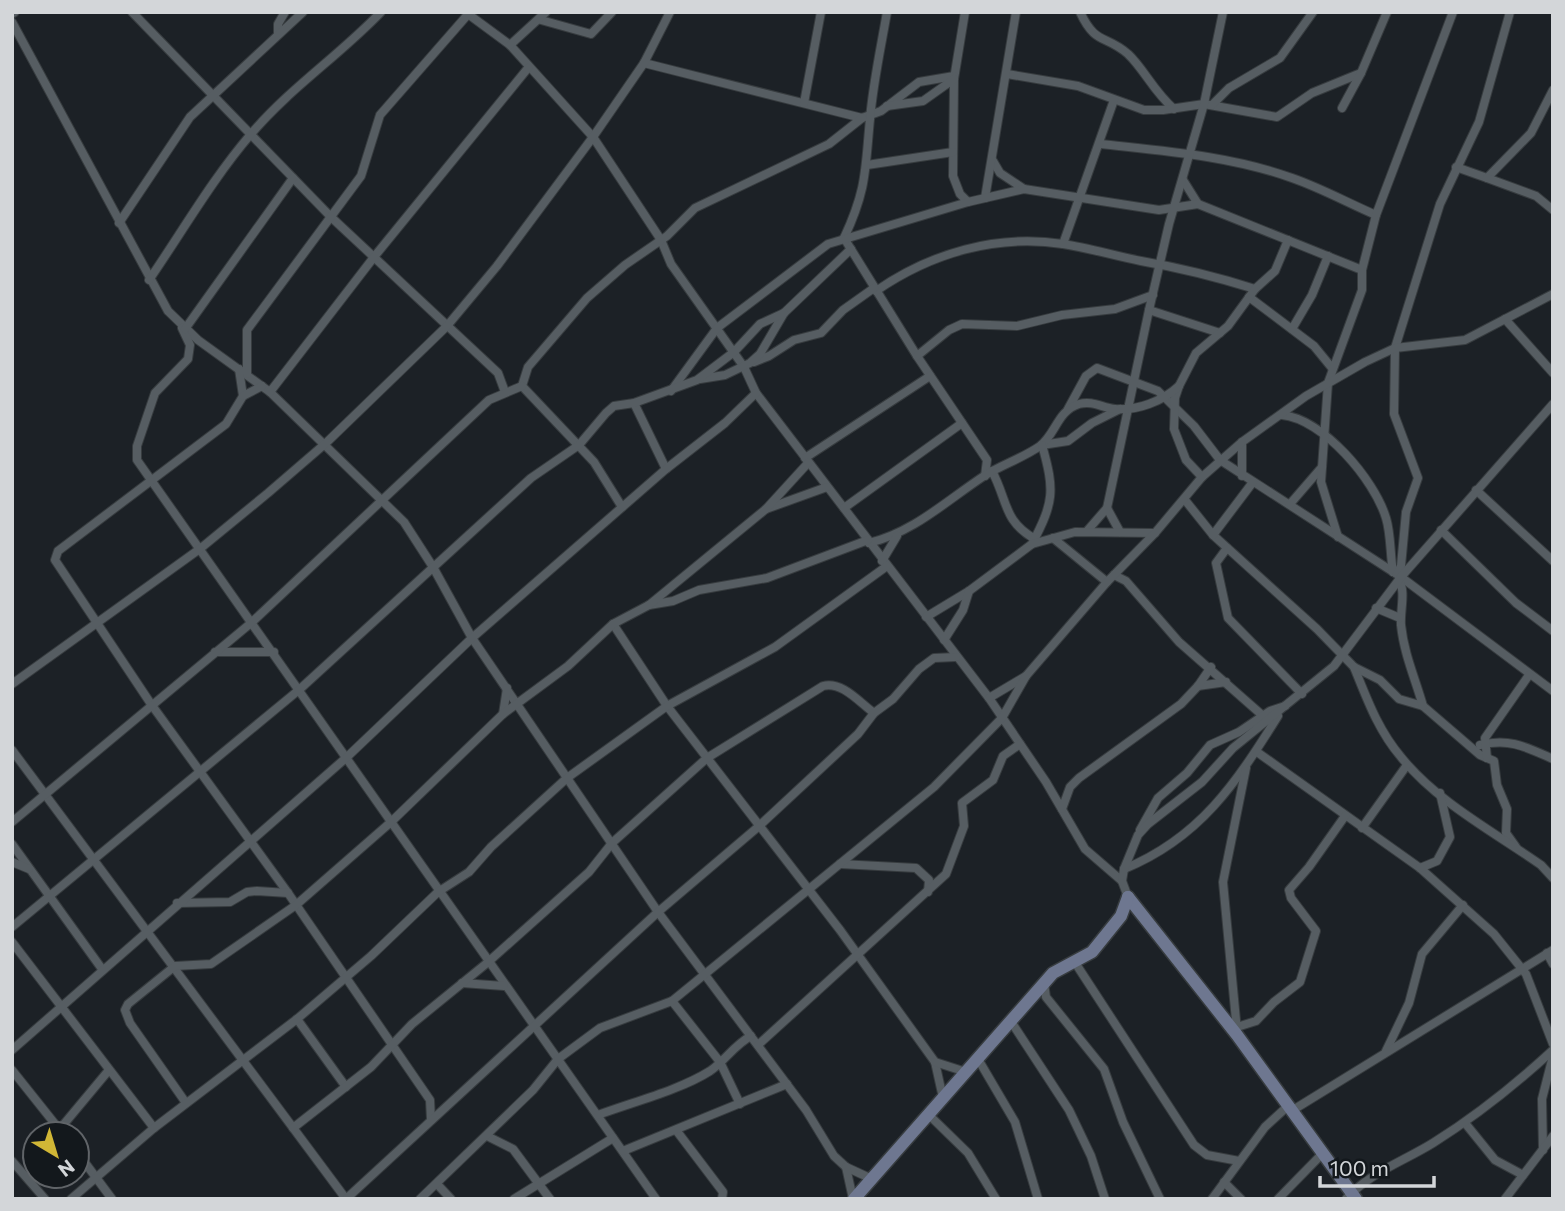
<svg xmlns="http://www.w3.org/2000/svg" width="1565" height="1211" viewBox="0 0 1565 1211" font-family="Commissioner,sans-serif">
	<rect width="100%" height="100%" fill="#1c2126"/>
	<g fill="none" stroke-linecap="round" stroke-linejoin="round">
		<g stroke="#373c3f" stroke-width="10">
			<g id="street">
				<polyline points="132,12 331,217 498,373 505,392"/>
				<polyline points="965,12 954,79 953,176 960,194 968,202"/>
				<path d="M1080,12C1096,46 1105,34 1128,54C1144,69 1154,92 1174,109"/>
				<polyline points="12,14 15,12"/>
				<polyline points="468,14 510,45 593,137 661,240 671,264 744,367 756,393 989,698 1046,782 1085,849 1122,881"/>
				<polyline points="541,20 591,34 612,12"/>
				<polyline points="12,22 168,311 198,340 270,392 404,522 433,567 472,638 658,912 806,1110 834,1156 846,1167 872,1179"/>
				<polyline points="278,34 278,24 285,12"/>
				<polyline points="510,45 546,12"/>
				<polyline points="644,63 862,118 881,111 919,82 954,76"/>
				<polyline points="1007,74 1078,86 1144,110 1163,110 1204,104 1277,117 1312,93 1361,73 1387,12"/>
				<polyline points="804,103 821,12"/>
				<polyline points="1212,105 1229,88 1280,58 1313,12"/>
				<polyline points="887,106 923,101 954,79"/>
				<polyline points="1342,108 1361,73"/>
				<path d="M1101,144C1164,151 1231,156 1292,178C1321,188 1348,203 1376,215"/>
				<polyline points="993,161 1000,173 1024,189"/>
				<polyline points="867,165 953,152"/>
				<polyline points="1456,167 1487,178 1531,133 1553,90"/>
				<polyline points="1487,178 1536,196 1553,210"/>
				<polyline points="1183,180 1198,204"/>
				<polyline points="985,198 1016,12"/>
				<polyline points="119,223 190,117 303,12"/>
				<polyline points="844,238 917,356 987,460 985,476"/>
				<path d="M844,238C867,189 865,170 870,119C873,83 881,47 887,12"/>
				<polyline points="1063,244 1114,100"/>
				<path d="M149,280C182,232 213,178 251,134C290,88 340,55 381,12"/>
				<path d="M876,291C931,253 996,234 1063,244C1089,248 1115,256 1141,261C1181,268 1217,277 1255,289"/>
				<polyline points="1249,297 1314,346 1332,368"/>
				<polyline points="1149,310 1220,333"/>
				<polyline points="1505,319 1553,373"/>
				<polyline points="182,328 190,345 188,359 155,393 137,446 137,460 656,1199"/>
				<polyline points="185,329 293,178"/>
				<polyline points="1292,329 1312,295 1328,256"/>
				<polyline points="917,356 949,330 962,324 1017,326 1062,315 1115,309 1153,295"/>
				<polyline points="754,362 769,356 794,340 821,333 843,310 874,288"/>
				<polyline points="239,369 243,396 226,424 58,551 55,560 151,704 288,893 430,1100 431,1120"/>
				<polyline points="247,374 247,330 361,176 380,115 470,12"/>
				<polyline points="700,379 725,375 750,363 760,354 784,313 851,249"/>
				<polyline points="671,391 717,328 828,244 968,202 1024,189 1159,210 1198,204 1362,270"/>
				<polyline points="270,392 374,257 528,68"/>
				<polyline points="243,396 262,386"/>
				<polyline points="634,403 666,469"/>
				<polyline points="1068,409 1086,376 1097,368 1158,391 1194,426 1220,460 1401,577 1553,691"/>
				<path d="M1282,415C1323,419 1374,479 1386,518C1391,534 1390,554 1393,572"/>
				<polyline points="1042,445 1068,441 1092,423 1120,409"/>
				<polyline points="805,458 930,376"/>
				<path d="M992,471C1008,501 1003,521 1035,539"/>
				<polyline points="1242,476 1242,442"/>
				<polyline points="1202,477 1186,460 1174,429 1175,398 1179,386 1196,353 1228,326 1255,289 1275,271 1288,240"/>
				<polyline points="1476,490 1553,561"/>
				<polyline points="1185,500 1213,535 1317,629 1354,667 1380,680 1399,699 1423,706 1480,755 1494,761 1497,785 1507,809 1506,833 1516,847"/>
				<polyline points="1290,504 1322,467"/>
				<polyline points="622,507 594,462 522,386 528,367 587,298 625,265 667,236 695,208 829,144 862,118"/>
				<polyline points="844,508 962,423"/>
				<polyline points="1107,508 1120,532"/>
				<polyline points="766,509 827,487"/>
				<polyline points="1441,530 1516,603 1553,631"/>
				<polyline points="1087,531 1107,508 1149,310 1169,224 1204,104 1223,12"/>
				<polyline points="1213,535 1253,482"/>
				<polyline points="1338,537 1321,482 1328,383 1362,290 1362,270 1376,215 1453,12"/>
				<polyline points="1053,538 1107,582"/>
				<path d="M869,543C914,532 946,501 984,476C1001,465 1023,458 1040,446C1056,434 1057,411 1079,404C1093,400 1102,408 1115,409C1137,411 1163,401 1179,386"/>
				<path d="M1032,544C1054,502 1055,491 1042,445"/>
				<polyline points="1227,548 1216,563 1228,618 1302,694"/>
				<polyline points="882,561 897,536"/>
				<polyline points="1397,574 1401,566 1406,512 1418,478 1394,414 1395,348 1440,204 1479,122 1510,12"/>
				<polyline points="1114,575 1126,581 1179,642 1262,715"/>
				<path d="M1399,580C1406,592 1400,610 1401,625C1404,654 1415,678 1423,706"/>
				<polyline points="649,605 673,601 699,590 767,578 868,540"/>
				<polyline points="1376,608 1400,618"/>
				<polyline points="926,617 969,591 1032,544 1075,532 1155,533"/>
				<polyline points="613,624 667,706 840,930 935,1062 943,1098"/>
				<polyline points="944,640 963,610 969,591"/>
				<polyline points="215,652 274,652"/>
				<path d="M1354,667C1367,699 1378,730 1401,757C1437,802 1494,832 1541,865L1553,878"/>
				<polyline points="12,684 201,548 268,493 326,443 447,326 497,266 593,137 644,63 670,12"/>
				<polyline points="1198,686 1226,682"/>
				<polyline points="989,698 1026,676"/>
				<polyline points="503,714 507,688"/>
				<path d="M1480,745C1510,738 1526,747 1553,759"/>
				<polyline points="12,750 346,1199"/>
				<polyline points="1257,752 1420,868 1494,934 1526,974 1553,1044"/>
				<polyline points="1487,758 1485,738 1529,675"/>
				<polyline points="1062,809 1070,787 1079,778 1181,704 1198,686 1211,667"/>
				<polyline points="12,822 251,623 489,400 522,386"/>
				<polyline points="1362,828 1407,765"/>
				<polyline points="1140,830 1158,798 1187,773 1210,745 1239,732 1270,711 1285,706"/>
				<polyline points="12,844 102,969"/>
				<polyline points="12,862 29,869"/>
				<polyline points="840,864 916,868 929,880 928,892"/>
				<polyline points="1420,868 1437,861 1450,837 1440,793"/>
				<path d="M1124,869C1200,838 1236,783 1278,716"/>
				<polyline points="1128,897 1122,881 1124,869 1138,835 1148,824 1202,782 1233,748 1334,666 1401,577 1553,404"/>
				<polyline points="177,903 230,902 247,892 257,891 288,893"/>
				<polyline points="12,927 300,689 531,478 579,445 606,413 614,406 634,403 697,380 734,352 760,324 784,313"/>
				<polyline points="12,942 154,1128"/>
				<polyline points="1547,953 1553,964"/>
				<polyline points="1074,961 1194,1145 1207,1155 1239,1161"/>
				<polyline points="462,983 504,986"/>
				<polyline points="1044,983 1046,997 1104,1069 1123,1122 1160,1199"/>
				<polyline points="672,1001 720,1062 740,1104"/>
				<polyline points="297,1019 346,1087"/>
				<polyline points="1012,1023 1069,1110 1091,1156 1105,1199"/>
				<polyline points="1237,1027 1256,1021 1274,1002 1300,982 1316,931 1291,898 1289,890 1309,867 1345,816"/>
				<polyline points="1237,1031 1223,882 1246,768"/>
				<polyline points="758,1045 946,874 964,826 962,803 993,780 1003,756 1020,744"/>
				<polyline points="12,1050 347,757 472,638 666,469 725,423 756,393"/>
				<polyline points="1386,1051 1409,1003 1422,954 1463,905"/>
				<polyline points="978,1059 1015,1122 1038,1199"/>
				<polyline points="935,1062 966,1072"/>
				<polyline points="12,1070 63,1134"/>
				<polyline points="186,1103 130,1023 125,1010 128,1004 175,966 211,964 296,905 391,822 503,714 568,666 613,624 649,605 766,509 808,463"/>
				<polyline points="1293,1110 1553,950"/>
				<path d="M598,1115C633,1102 680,1090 710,1071C725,1061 734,1045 751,1036"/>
				<polyline points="929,1115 968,1153 996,1199"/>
				<polyline points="1465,1123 1495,1160 1523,1175"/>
				<path d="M293,1128L371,1067L412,1024L487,963L589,872L612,843L707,758L823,686C842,681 859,702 874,713"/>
				<polyline points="59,1130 109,1070"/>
				<polyline points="676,1130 723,1192 722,1199"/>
				<polyline points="487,1136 513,1149 550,1199"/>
				<polyline points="1543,1150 1542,1099 1553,1056"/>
				<polyline points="623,1151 787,1084"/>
				<polyline points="77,1152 112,1199"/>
				<polyline points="12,1161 45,1199"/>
				<polyline points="846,1167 853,1199"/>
				<polyline points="1224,1182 1241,1199"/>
				<polyline points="437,1184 451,1199"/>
				<polyline points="71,1199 154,1128 297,1019 371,956 438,892 469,872 491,847 567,778 667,706 775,647 887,566"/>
				<polyline points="346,1199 658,912 758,827 858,734 874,713 893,699 919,669 934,658 956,657"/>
				<polyline points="420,1199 533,1090 558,1059 600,1028 672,1001 934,787 1002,718 1026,676 1107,582 1155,533 1202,477 1242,442 1306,396 1365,362 1395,348 1465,340 1553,294"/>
				<polyline points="514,1199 613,1138"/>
				<polyline points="1212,1199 1265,1127 1289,1105"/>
				<polyline points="1278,1199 1323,1153"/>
				<path d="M1346,1199C1369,1173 1404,1161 1433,1143C1476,1116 1515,1085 1553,1050"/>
				<polyline points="1505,1199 1553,1136"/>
			</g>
		</g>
		<g stroke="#373c3f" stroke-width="15">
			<g id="secondary">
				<polyline points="1128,897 1237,1035 1356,1199"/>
				<polyline points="854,1199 1053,973 1092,952 1121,916 1128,897"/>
			</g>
		</g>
		<use href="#street" stroke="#565d62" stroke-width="8"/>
		<use href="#secondary" stroke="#6e7790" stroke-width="12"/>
	</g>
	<rect width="1565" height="1211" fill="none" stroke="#d3d6d9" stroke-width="28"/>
	<g transform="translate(56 1155) rotate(142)"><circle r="33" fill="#13181c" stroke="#606468" stroke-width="2"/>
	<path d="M0-5L12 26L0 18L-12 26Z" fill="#d1b736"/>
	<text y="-10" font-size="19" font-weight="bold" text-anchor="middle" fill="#d3d6d9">N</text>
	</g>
	<path d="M1320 1176v10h114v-10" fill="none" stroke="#d3d6d9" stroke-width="3.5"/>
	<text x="1330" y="1176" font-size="21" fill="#d3d6d9" stroke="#13181c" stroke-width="5" paint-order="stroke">100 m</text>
</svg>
